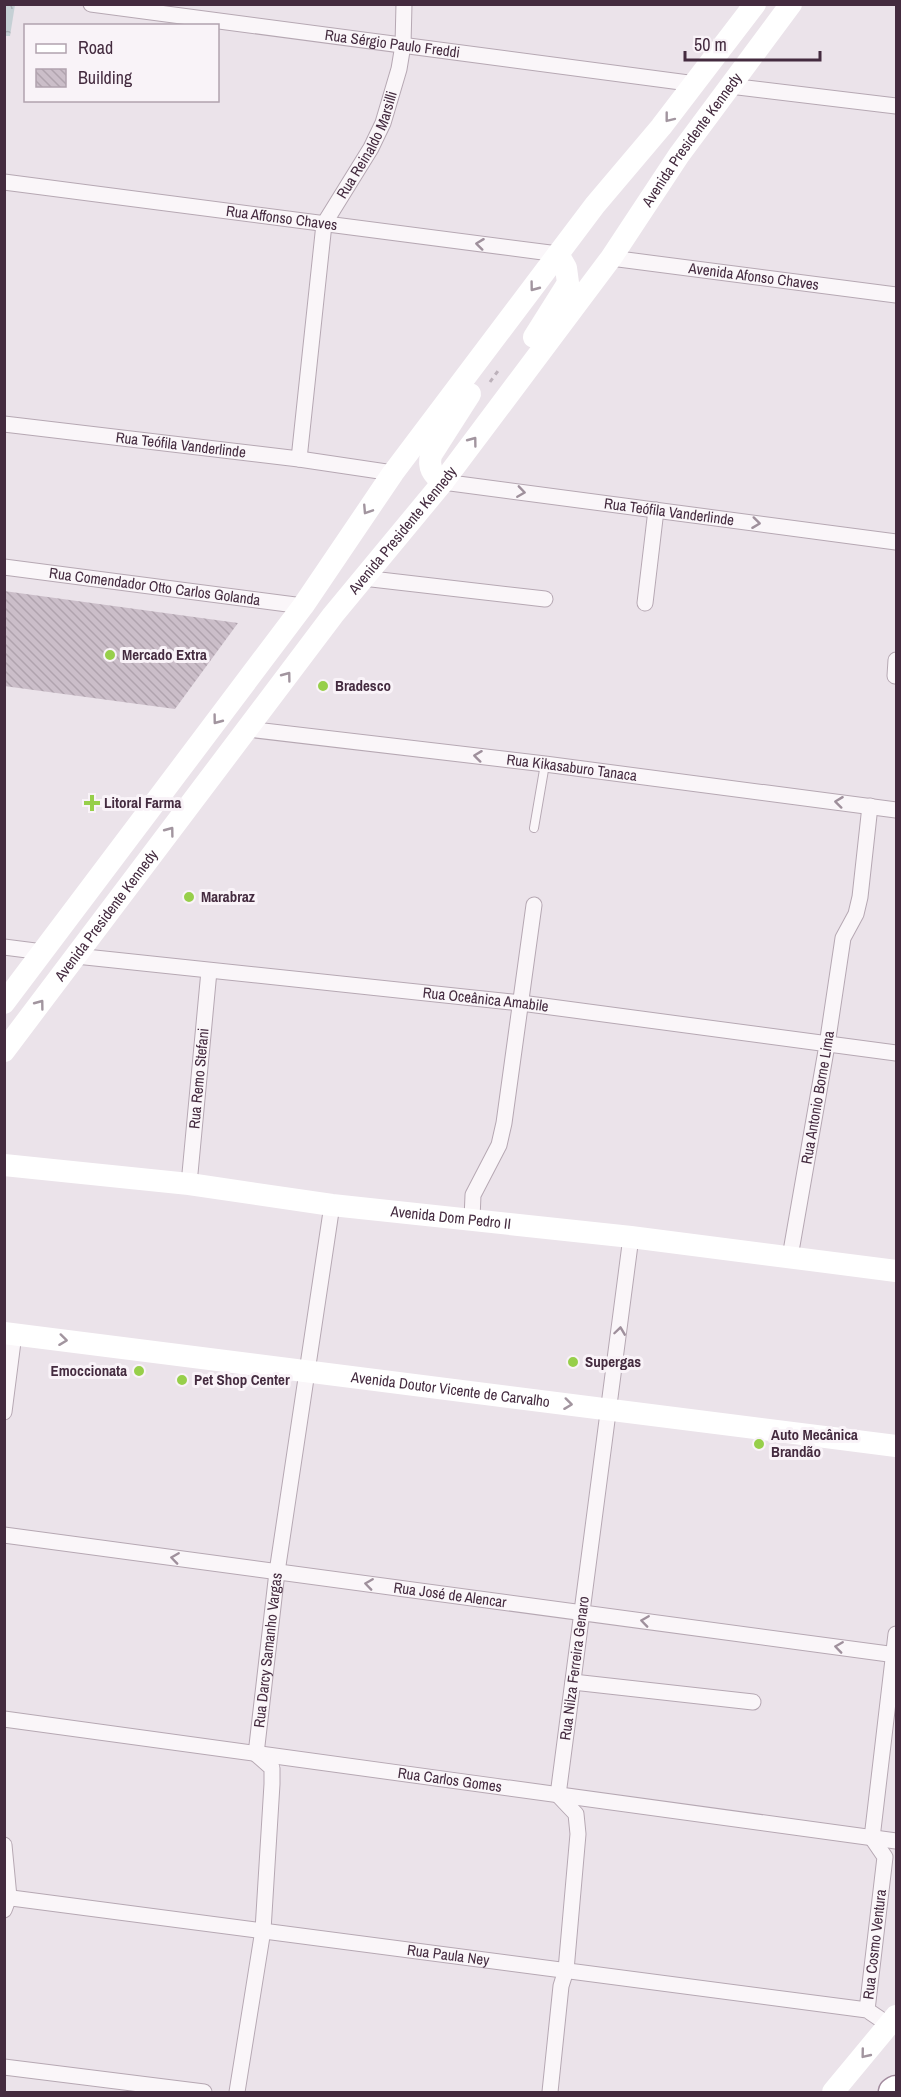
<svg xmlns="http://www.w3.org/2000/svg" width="901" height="2097" viewBox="0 0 901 2097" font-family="'Archivo Narrow',sans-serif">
	<defs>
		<pattern id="forest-crowns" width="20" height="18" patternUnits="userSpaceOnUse" patternTransform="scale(1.5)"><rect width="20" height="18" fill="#c5d0d5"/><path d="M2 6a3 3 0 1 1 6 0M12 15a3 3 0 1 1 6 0" fill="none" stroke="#aab3b8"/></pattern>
		<pattern id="building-back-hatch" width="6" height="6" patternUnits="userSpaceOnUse" patternTransform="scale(1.5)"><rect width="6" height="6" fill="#cbbec9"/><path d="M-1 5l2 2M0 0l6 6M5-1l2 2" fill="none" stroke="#b0a3ae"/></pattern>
	</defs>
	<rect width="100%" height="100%" fill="#ebe3ea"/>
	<polygon fill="url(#forest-crowns)" points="4,5 15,5 10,36 5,36"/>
	<polygon fill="url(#building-back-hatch)" points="4,591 238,623 175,709 4,686"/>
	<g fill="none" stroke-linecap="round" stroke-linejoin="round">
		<g stroke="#b6a8b3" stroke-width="10">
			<polyline id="lane" points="534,828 545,764"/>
		</g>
		<g stroke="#b6a8b3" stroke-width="17">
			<g id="street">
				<path id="s1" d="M91,4L696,84"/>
				<polyline points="730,86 896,106"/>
				<path id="s2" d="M4,182L558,254"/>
				<path id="s3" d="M611,258L896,295"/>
				<path id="s4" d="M4,424L299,459L393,473"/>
				<path id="s5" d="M299,459L324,224L371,148L383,123L399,69L403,45L404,4"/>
				<path id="s6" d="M443,482L896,542"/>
				<path id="s7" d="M4,567L303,606"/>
				<polyline points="363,578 545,599"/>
				<polyline points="645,603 656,510"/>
				<polyline points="895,676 896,660"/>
				<path id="s8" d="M247,729L545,764L896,810"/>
				<polyline points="4,947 43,952"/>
				<path id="s9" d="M76,956L521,1003L896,1053"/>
				<path id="s10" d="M189,1184L209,971"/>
				<polyline points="472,1219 473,1195 499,1145 504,1123 534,905"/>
				<path id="s11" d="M790,1257L827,1045L843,938L856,914L860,897L870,806"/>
				<polyline points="4,1412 14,1334"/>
				<path id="s12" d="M4,1535L896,1655"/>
				<polyline points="573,1682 753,1702"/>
				<path id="s13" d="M4,1719L896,1841"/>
				<polyline points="4,1845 9,1897 4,1910"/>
				<path id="s14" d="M4,1897L867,2010L889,2025"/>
				<path id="s15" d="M867,2010L885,1857L872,1838L896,1634"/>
				<polyline points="4,2067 204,2092"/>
				<path id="s16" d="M237,2092L263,1930L272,1784V1768L256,1754L277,1572L332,1205"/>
				<path id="s17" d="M550,2092L561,1986L566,1970L578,1834L576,1814L558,1795L631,1237"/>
			</g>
		</g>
		<g stroke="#a28b9e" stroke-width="31">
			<polyline id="highway" points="893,2092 896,2090"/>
		</g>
		<polyline stroke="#bcb1ba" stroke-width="3" stroke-dasharray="4.5 4.5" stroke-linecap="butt" points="490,382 500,368"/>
		<use href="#lane" stroke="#faf6f9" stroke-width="8"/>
		<use href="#street" stroke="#faf6f9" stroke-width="15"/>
		<g stroke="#fff" stroke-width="22">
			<polyline points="534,337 568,283 566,268 558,254"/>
			<path d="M443,482C432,474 428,467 431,455L470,394"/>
			<polyline points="4,1003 303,606 393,473 595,205 661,127 755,4"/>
			<path id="s18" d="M4,1051L333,615L443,482L611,258L679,155L791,4"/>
			<path id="s19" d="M4,1165L189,1184L332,1205L631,1237L896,1271"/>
			<path id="s20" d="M4,1333L896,1446"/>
			<polyline points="833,2092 896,2016"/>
		</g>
		<use href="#highway" stroke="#fff" stroke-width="28"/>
	</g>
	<defs><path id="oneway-chevron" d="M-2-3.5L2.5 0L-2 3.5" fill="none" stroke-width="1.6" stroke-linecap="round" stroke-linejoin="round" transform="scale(1.5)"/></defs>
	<g stroke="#a2959f">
		<use href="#oneway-chevron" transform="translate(669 118) rotate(128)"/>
		<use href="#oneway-chevron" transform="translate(534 287) rotate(127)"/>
		<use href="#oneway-chevron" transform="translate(473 441) rotate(-53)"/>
		<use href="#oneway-chevron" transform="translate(367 510) rotate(123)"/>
		<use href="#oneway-chevron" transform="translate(287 676) rotate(-53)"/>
		<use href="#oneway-chevron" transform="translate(217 720) rotate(127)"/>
		<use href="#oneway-chevron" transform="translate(170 831) rotate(-53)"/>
		<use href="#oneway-chevron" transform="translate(40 1004) rotate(-53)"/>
		<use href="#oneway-chevron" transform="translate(63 1340) rotate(7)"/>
		<use href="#oneway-chevron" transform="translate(568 1404) rotate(7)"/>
		<use href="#oneway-chevron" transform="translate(865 2054) rotate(129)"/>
	</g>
	<g stroke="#9f909c">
		<use href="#oneway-chevron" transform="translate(480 244) rotate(-173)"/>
		<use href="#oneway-chevron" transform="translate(521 492) rotate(8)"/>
		<use href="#oneway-chevron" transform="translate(756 523) rotate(7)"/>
		<use href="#oneway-chevron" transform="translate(478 756) rotate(-173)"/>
		<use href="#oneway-chevron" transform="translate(839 802) rotate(-173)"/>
		<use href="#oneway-chevron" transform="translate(620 1331) rotate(-82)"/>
		<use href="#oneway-chevron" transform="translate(175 1558) rotate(-172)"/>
		<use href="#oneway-chevron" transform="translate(369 1584) rotate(-172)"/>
		<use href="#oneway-chevron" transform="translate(645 1621) rotate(-172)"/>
		<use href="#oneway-chevron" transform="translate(839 1647) rotate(-172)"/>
	</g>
	<g fill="#97cf4a" stroke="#f9f3f8" stroke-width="2">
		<circle cx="110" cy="655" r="6"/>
		<circle cx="323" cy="686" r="6"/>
		<path d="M89 794h6v6h6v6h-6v6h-6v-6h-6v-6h6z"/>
		<circle cx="189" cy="897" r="6"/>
		<circle cx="573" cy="1362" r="6"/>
		<circle cx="139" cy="1371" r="6"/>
		<circle cx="182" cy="1380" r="6"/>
		<circle cx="759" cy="1444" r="6"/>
	</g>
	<g text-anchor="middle" stroke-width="6" stroke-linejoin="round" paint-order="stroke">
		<g font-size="15" fill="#442b3f" stroke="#f9f3f8">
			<text dy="5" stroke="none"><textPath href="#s1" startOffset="304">Rua Sérgio Paulo Freddi</textPath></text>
			<text dy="5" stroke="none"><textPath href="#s18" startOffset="1142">Avenida Presidente Kennedy</textPath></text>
			<text dy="5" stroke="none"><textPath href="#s5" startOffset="327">Rua Reinaldo Marsilli</textPath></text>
			<text dy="5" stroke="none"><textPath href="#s2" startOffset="280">Rua Affonso Chaves</textPath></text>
			<text dy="5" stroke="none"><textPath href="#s3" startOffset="144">Avenida Afonso Chaves</textPath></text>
			<text dy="5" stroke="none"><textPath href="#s4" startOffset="178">Rua Teófila Vanderlinde</textPath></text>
			<text dy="5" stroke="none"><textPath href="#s6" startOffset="228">Rua Teófila Vanderlinde</textPath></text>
			<text dy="5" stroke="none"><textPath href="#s18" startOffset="656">Avenida Presidente Kennedy</textPath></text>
			<text dy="5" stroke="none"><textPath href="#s7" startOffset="152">Rua Comendador Otto Carlos Golanda</textPath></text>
			<text dy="5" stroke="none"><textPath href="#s8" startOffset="327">Rua Kikasaburo Tanaca</textPath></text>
			<text dy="5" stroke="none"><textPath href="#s18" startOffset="170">Avenida Presidente Kennedy</textPath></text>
			<text dy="5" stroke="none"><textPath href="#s9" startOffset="412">Rua Oceânica Amabile</textPath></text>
			<text dy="5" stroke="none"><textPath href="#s10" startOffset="106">Rua Remo Stefani</textPath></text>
			<text dy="5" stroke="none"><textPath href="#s11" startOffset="162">Rua Antonio Borne Lima</textPath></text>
			<text dy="5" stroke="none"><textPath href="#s19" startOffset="450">Avenida Dom Pedro II</textPath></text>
			<text dy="5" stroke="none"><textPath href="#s20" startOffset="450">Avenida Doutor Vicente de Carvalho</textPath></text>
			<text dy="5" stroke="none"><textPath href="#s12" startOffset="450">Rua José de Alencar</textPath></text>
			<text dy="5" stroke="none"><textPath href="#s16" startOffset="452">Rua Darcy Samanho Vargas</textPath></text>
			<text dy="5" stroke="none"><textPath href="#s17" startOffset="434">Rua Nilza Ferreira Genaro</textPath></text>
			<text dy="5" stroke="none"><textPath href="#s13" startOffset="450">Rua Carlos Gomes</textPath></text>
			<text dy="5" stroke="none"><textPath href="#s15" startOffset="66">Rua Cosmo Ventura</textPath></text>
			<text dy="5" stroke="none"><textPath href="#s14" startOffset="448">Rua Paula Ney</textPath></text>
		</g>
		<g font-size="15" font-weight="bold" fill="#442b3f" stroke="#f9f3f8" text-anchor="start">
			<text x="122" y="660">Mercado Extra</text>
			<text x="335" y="691">Bradesco</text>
			<text x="104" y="808">Litoral Farma</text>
			<text x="201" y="902">Marabraz</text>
			<text x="585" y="1367">Supergas</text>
			<text x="127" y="1376" text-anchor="end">Emoccionata</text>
			<text x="194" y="1385">Pet Shop Center</text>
			<text x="771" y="1440">Auto Mecânica<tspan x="771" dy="17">Brandão</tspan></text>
		</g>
	</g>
	<rect width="901" height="2097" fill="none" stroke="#442b3f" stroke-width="12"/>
	<rect x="24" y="24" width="195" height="78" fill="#f9f3f8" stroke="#b1a3ae" stroke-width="1.5"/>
	<rect x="36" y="44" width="30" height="9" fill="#ffffff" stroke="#b1a3ae" stroke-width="1.5"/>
	<text x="78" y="54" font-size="18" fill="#442b3f">Road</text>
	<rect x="36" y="69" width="30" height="18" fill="url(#building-back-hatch)" stroke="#b1a3ae" stroke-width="1.5"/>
	<text x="78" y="84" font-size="18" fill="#442b3f">Building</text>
	<path d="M685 51v9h135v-9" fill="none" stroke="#442b3f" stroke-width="3"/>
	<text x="694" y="51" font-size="18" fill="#442b3f" stroke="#f9f3f8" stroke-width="4.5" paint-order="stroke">50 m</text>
</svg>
